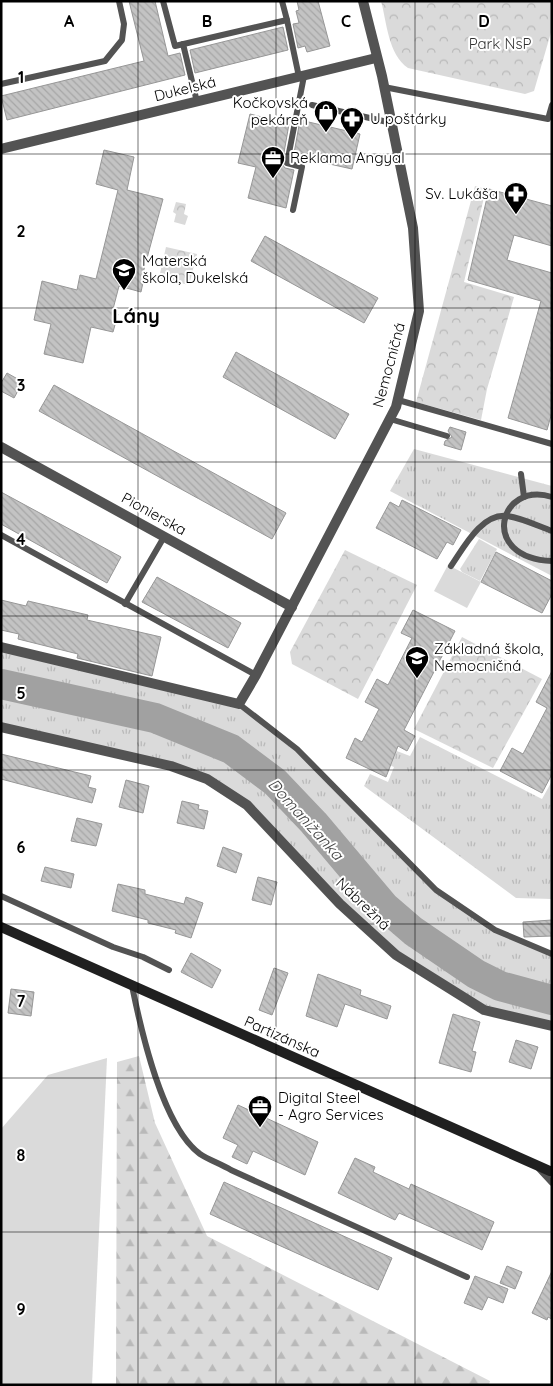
<svg xmlns="http://www.w3.org/2000/svg" width="553" height="1386" viewBox="0 0 553 1386" font-family="Quicksand,sans-serif">
	<defs>
		<pattern id="grass-tufts" width="24" height="20" patternUnits="userSpaceOnUse" patternTransform="scale(1.25)"><rect width="24" height="20" fill="#dadada"/><path d="M3 7l-1-3M5 7V3M7 7l1-3M15 17l-1-3M17 17v-4M19 17l1-3" fill="none" stroke="#b9b9b9"/></pattern>
		<pattern id="forest-firs" width="22" height="20" patternUnits="userSpaceOnUse" patternTransform="scale(1.25)"><rect width="22" height="20" fill="#dadada"/><path d="M5 1l3.5 6h-7zM16 11l3.5 6h-7z" fill="#b9b9b9"/></pattern>
		<pattern id="park-crowns" width="20" height="18" patternUnits="userSpaceOnUse" patternTransform="scale(1.25)"><rect width="20" height="18" fill="#dadada"/><path d="M2 6a3 3 0 1 1 6 0M12 15a3 3 0 1 1 6 0" fill="none" stroke="#b9b9b9"/></pattern>
		<pattern id="building-back-hatch" width="6" height="6" patternUnits="userSpaceOnUse" patternTransform="scale(1.25)"><rect width="6" height="6" fill="#c3c3c3"/><path d="M-1 5l2 2M0 0l6 6M5-1l2 2" fill="none" stroke="#a6a6a6"/></pattern>
	</defs>
	<rect width="100%" height="100%" fill="#fff"/>
	<g fill="url(#grass-tufts)">
		<polygon points="414,449 552,486 552,576 390,491"/>
		<polygon points="479,539 497,549 480,581 462,572 460,569"/>
		<polygon points="1,647 239,704 297,749 436,890 495,930 552,954 552,1026 484,1010 396,955 247,805 207,779 1,727"/>
		<polygon points="420,737 542,799 552,781 552,899 516,898 364,786 370,774 388,782 394,767 387,764 394,750 410,756"/>
	</g>
	<polygon fill="url(#forest-firs)" points="139,1056 155,1123 207,1236 490,1381 489,1385 116,1385 117,1062"/>
	<g fill="url(#park-crowns)">
		<path d="M381,1H552V29L534,91L525,94L408,68C388,54 387,23 381,1Z"/>
		<polygon points="475,186 486,189 464,282 514,297 487,389 481,420 416,402"/>
		<polygon points="176,202 186,204 184,214 188,216 185,225 174,222 176,214 173,212"/>
		<polygon points="166,247 197,254 189,285 159,278"/>
		<polygon points="345,550 417,585 358,699 292,664 290,652"/>
		<polygon points="462,637 542,679 493,768 414,729"/>
	</g>
	<g fill="#dadada">
		<polygon points="448,565 481,582 467,608 434,591"/>
		<polygon points="107,1058 92,1385 1,1385 1,1129 48,1075"/>
	</g>
	<g fill="none" stroke-linecap="round" stroke-linejoin="round">
		<polyline stroke="#a1a1a1" stroke-width="30" points="1,684 155,718 231,749 275,782 314,823 384,906 413,931 476,974 500,986 552,1000"/>
	</g>
	<g fill="url(#building-back-hatch)" stroke="#979797">
		<polygon points="129,1 155,1 168,56 180,53 185,75 7,120 1,96 144,61"/>
		<polygon points="297,1 318,1 330,46 307,52 305,46 298,48 293,24 299,23 296,11 299,10"/>
		<polygon points="283,27 288,50 195,73 190,50"/>
		<polygon points="250,114 289,124 282,164 285,168 294,170 286,208 248,198 256,167 238,163"/>
		<polygon points="300,120 360,134 352,169 298,157 297,160 293,159"/>
		<polygon points="104,150 134,157 127,190 163,199 143,273 145,273 141,292 119,286 112,313 118,314 113,332 91,327 83,363 44,354 51,324 34,320 42,281 77,290 80,275 96,279 118,190 96,184"/>
		<polygon points="489,189 552,206 552,246 514,235 507,260 552,273 552,412 547,430 508,418 541,301 468,280"/>
		<polygon points="265,236 378,298 364,323 251,261"/>
		<polygon points="236,352 349,414 335,439 223,377"/>
		<polygon points="7,373 23,382 14,398 1,391 1,383"/>
		<polygon points="54,385 286,513 272,539 39,411"/>
		<polygon points="450,427 466,432 461,450 444,445 445,441 452,437 448,431"/>
		<polygon points="1,492 121,557 107,583 1,524"/>
		<polygon points="402,500 461,530 453,545 447,542 437,559 376,528 390,502 399,507"/>
		<polygon points="496,552 552,581 552,594 542,613 481,582"/>
		<polygon points="157,577 241,623 228,648 142,602"/>
		<polygon points="1,600 26,606 28,601 88,615 87,620 161,637 152,676 77,658 78,654 18,639 19,634 1,630"/>
		<polygon points="413,610 455,631 404,730 415,736 407,751 398,746 386,777 346,758 355,738 362,742 379,709 365,702 377,679 388,685 412,638 401,633"/>
		<polygon points="552,671 552,774 542,793 500,771 512,748 523,754 547,708 536,702"/>
		<polygon points="1,754 91,776 88,787 96,789 92,803 1,779"/>
		<polygon points="126,780 149,786 143,813 119,807"/>
		<polygon points="182,801 199,805 198,809 208,811 204,829 177,823"/>
		<polygon points="77,818 102,824 96,846 71,841"/>
		<polygon points="223,847 242,854 236,873 217,866"/>
		<polygon points="45,867 74,874 71,888 41,881"/>
		<polygon points="258,877 277,882 271,905 252,900"/>
		<polygon points="118,884 145,890 145,894 184,904 186,897 203,903 191,938 175,933 176,930 148,923 148,920 112,911"/>
		<polygon points="552,920 552,936 524,937 523,922"/>
		<polygon points="191,953 221,970 212,988 181,972"/>
		<polygon points="274,968 288,973 272,1015 259,1010"/>
		<polygon points="318,974 361,990 360,995 391,1006 387,1019 345,1004 337,1027 306,1016"/>
		<polygon points="11,989 34,992 31,1016 8,1013"/>
		<polygon points="453,1014 480,1022 472,1051 476,1052 471,1072 439,1063"/>
		<polygon points="516,1040 538,1047 531,1069 509,1062"/>
		<polygon points="238,1105 318,1142 305,1175 253,1151 247,1164 232,1157 238,1145 223,1138"/>
		<polygon points="355,1158 375,1167 373,1172 409,1189 411,1184 494,1222 482,1250 399,1213 395,1220 338,1193"/>
		<polygon points="224,1182 392,1258 378,1290 210,1214"/>
		<polygon points="507,1266 522,1272 515,1289 500,1283"/>
		<polygon points="552,1271 552,1319 548,1317 547,1320 532,1313"/>
		<polygon points="475,1276 508,1289 503,1303 488,1297 482,1310 464,1303"/>
	</g>
	<g fill="none" stroke-linecap="round" stroke-linejoin="round">
		<g stroke="#535353" stroke-width="6">
			<polyline points="163,1 175,46 287,20 282,1"/>
			<polyline points="287,20 299,77"/>
			<polyline points="183,44 197,102"/>
			<polyline points="1,84 105,61 122,40 124,24 119,1"/>
			<polyline points="384,87 548,119 552,105"/>
			<polyline points="312,105 392,123"/>
			<polyline points="293,210 302,167 287,163 304,76"/>
			<polyline points="398,400 552,444"/>
			<polyline points="390,419 447,436"/>
			<polyline points="521,474 524,497"/>
			<path d="M552,497C499,480 478,558 552,561"/>
			<polyline points="1,535 256,675"/>
			<path d="M451,566C463,549 481,513 507,516C522,518 538,526 552,531"/>
			<polyline points="125,604 164,537"/>
			<polyline points="239,704 297,749 436,890 495,930 552,954"/>
			<polyline points="1,896 113,947 143,957 169,970"/>
			<path d="M132,986C141,1030 162,1126 200,1154C209,1160 221,1164 231,1170L467,1277"/>
			<polyline points="539,1169 552,1183"/>
		</g>
		<g stroke="#535353" stroke-width="10">
			<polyline points="1,149 376,58"/>
			<polyline points="1,447 292,607"/>
			<polyline points="1,647 239,704 256,675 396,407 419,311 413,228 382,76 363,1"/>
			<polyline points="1,727 171,766 207,779 247,805 340,904 396,955 484,1010 552,1026"/>
		</g>
		<polyline stroke="#202020" stroke-width="10" points="1,927 552,1172"/>
	</g>
	<path fill="none" stroke="#000" stroke-width="1" stroke-opacity="0.55" d="M138,1V1385M276,1V1385M415,1V1385M1,154H552M1,308H552M1,462H552M1,616H552M1,770H552M1,924H552M1,1078H552M1,1232H552"/>
	<defs>
		<g id="shop-pin" transform="scale(1.25)"><path d="M0 17L-7.5 6A9.5 9.5 0 1 1 7.5 6Z" fill="#000" stroke="#fff"/><path d="M-5-2.5h2.3a2.7 3.5 0 0 1 5.4 0H5L5.5 6h-11ZM-1.5-2.5h3a1.5 2.3 0 0 0-3 0Z" fill="#fff"/></g>
		<g id="pharmacy-pin" transform="scale(1.25)"><path d="M0 17L-7.5 6A9.5 9.5 0 1 1 7.5 6Z" fill="#000" stroke="#fff"/><path d="M-2-6h4v4h4v4h-4v4h-4v-4h-4v-4h4Z" fill="#fff"/></g>
		<g id="office-pin" transform="scale(1.25)"><path d="M0 17L-7.5 6A9.5 9.5 0 1 1 7.5 6Z" fill="#000" stroke="#fff"/><path d="M-6-3h4V-5.5h4V-3h4V5H-6ZM-1-4.5V-3h2v-1.5ZM-6 0V1H6V0Z" fill="#fff"/></g>
		<g id="school-pin" transform="scale(1.25)"><path d="M0 17L-7.5 6A9.5 9.5 0 1 1 7.5 6Z" fill="#000" stroke="#fff"/><path d="M0-5L7-2L0 1L-7-2ZM-4 1L0 2.5L4 1V4Q0 6-4 4Z" fill="#fff"/></g>
	</defs>
	<g fill-rule="evenodd">
		<use href="#shop-pin" x="326" y="112"/>
		<use href="#pharmacy-pin" x="352" y="119"/>
		<use href="#office-pin" x="273" y="158"/>
		<use href="#pharmacy-pin" x="516" y="194"/>
		<use href="#school-pin" x="124" y="270"/>
		<use href="#school-pin" x="417" y="658"/>
		<use href="#office-pin" x="260" y="1107"/>
	</g>
	<g text-anchor="middle" stroke-width="4" stroke-linejoin="round" paint-order="stroke">
		<g font-size="15" fill="#313131" stroke="#fff">
			<text x="500" y="49">Park NsP</text>
		</g>
		<g font-size="15" fill="#000" stroke="#fff">
			<text transform="translate(185 89) rotate(-14)" y="5">Dukelská</text>
			<text transform="translate(389 365) rotate(-75)" y="5">Nemocničná</text>
			<text transform="translate(154 514) rotate(29)" y="5">Pionierska</text>
			<text transform="translate(363 904) rotate(44)" y="5">Nábrežná</text>
			<text transform="translate(282 1037) rotate(24)" y="5">Partizánska</text>
		</g>
		<g font-size="15" fill="#000" stroke="#fff" text-anchor="start">
			<text x="308" y="108" text-anchor="end">Kočkovská<tspan x="308" dy="17">pekáreň</tspan></text>
			<text x="370" y="124">U poštárky</text>
			<text x="290" y="163">Reklama Angyal</text>
			<text x="498" y="199" text-anchor="end">Sv. Lukáša</text>
			<text x="142" y="266">Materská<tspan x="142" dy="17">škola, Dukelská</tspan></text>
			<text x="434" y="654">Základná škola,<tspan x="434" dy="17">Nemocničná</tspan></text>
			<text x="278" y="1103">Digital Steel<tspan x="278" dy="17">- Agro Services</tspan></text>
		</g>
		<g font-size="16" font-style="italic" fill="#424242" stroke="#fff">
			<text transform="translate(306 819) rotate(48)" y="6">Domanižanka</text>
		</g>
		<g font-size="20" font-weight="bold" fill="#000" stroke="#fff">
			<text x="136" y="323">Lány</text>
		</g>
	</g>
	<g font-size="16" text-anchor="middle" font-weight="bold" fill="#000" stroke="#fff" stroke-width="4" stroke-linejoin="round" paint-order="stroke">
		<text x="69" y="27">A</text>
		<text x="207" y="27">B</text>
		<text x="346" y="27">C</text>
		<text x="484" y="27">D</text>
		<text x="21" y="83">1</text>
		<text x="21" y="237">2</text>
		<text x="21" y="391">3</text>
		<text x="21" y="545">4</text>
		<text x="21" y="699">5</text>
		<text x="21" y="853">6</text>
		<text x="21" y="1007">7</text>
		<text x="21" y="1161">8</text>
		<text x="21" y="1315">9</text>
	</g>
	<rect width="553" height="1386" fill="none" stroke="#000000" stroke-width="5"/>
</svg>
